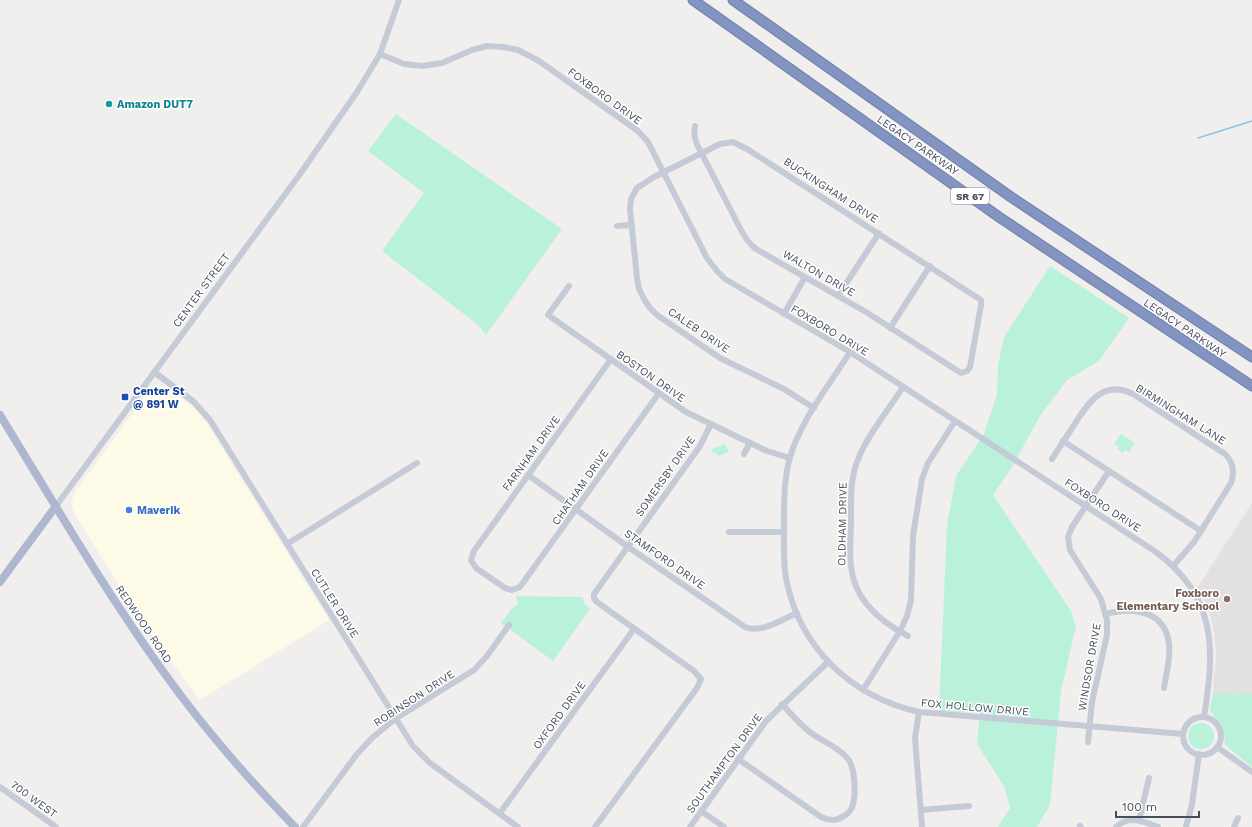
<svg xmlns="http://www.w3.org/2000/svg" width="1252" height="827" viewBox="0 0 1252 827" font-family="'Work Sans',sans-serif">
	<rect width="100%" height="100%" fill="#f1efee"/>
	<polygon fill="#fdfbe7" points="156,386 163,386 170,389 194,408 206,422 329,620 200,700 159,645 118,584 75,514 72,507 73,497 76,490 148,392 152,388"/>
	<polygon fill="#e2e0e0" points="1252,503 1252,694 1213,693 1216,654 1214,631 1209,610 1197,588"/>
	<g fill="#baf1db">
		<polygon points="396,114 562,229 486,335 477,324 382,251 424,193 368,151"/>
		<polygon points="1050,266 1129,318 1099,361 1067,380 1040,416 1012,467 993,495 1071,611 1076,626 1061,691 1050,805 1037,827 998,827 1010,808 1005,788 977,744 980,713 939,711 947,525 956,476 984,434 997,394 998,365 1004,337"/>
		<polygon points="1121,434 1135,443 1129,452 1125,450 1123,453 1117,449 1119,447 1114,444"/>
		<polygon points="725,444 729,452 719,456 710,450"/>
		<polygon points="516,596 583,597 584,603 590,609 553,661 501,623 511,609 518,604"/>
		<polygon points="1213,693 1252,694 1252,767 1225,745 1224,733 1222,726 1213,715 1210,709"/>
		<circle cx="1201" cy="736" r="13"/>
	</g>
	<g fill="none" stroke-linecap="round" stroke-linejoin="round">
		<polyline stroke="#85c3f0" stroke-width="1.5" points="1198,138 1252,121"/>
		<g stroke="#6f7fac" stroke-width="11">
			<g id="highway">
				<polyline points="693,0 999,217 1252,386"/>
				<polyline points="733,0 1011,197 1252,357"/>
			</g>
		</g>
		<g stroke="#c4cad6" stroke-width="6">
			<path d="M380,54L404,64L422,66L442,63L472,50L487,46L503,47L518,50L539,61L638,131L648,142L707,258L717,271L725,279L850,352L1156,552C1217,597 1215,649 1204,717"/>
			<path d="M695,126C692,138 699,148 704,158L740,228C744,236 748,243 756,249L866,312L961,373L967,371L970,367L981,305V300L747,149L733,142L720,144L654,177L637,188L631,199L630,209L637,278L639,289L644,299L650,308L657,315L720,358L784,389L814,408"/>
			<polyline points="617,226 631,225"/>
			<polyline points="569,286 548,315 686,412 767,451 790,458"/>
			<polyline points="838,296 879,233"/>
			<polyline points="784,314 805,277"/>
			<polyline points="890,328 930,266"/>
			<path d="M850,352C829,386 802,418 790,457C784,479 784,501 784,524C784,541 783,561 786,578C799,648 852,697 919,712L1183,734"/>
			<polyline points="611,359 474,551 471,560 476,568 505,588 512,590 520,587 659,393"/>
			<polyline points="154,372 193,401 210,420 413,746 430,763 518,827"/>
			<path d="M903,387C888,411 867,435 857,462C850,481 851,501 851,520C851,535 849,551 851,566C854,600 879,621 908,636"/>
			<polyline points="1063,441 1201,531"/>
			<polyline points="744,454 750,443"/>
			<path d="M1052,459C1059,448 1067,436 1074,425C1088,403 1103,379 1133,394L1225,454C1233,462 1235,472 1231,483L1194,542L1173,566"/>
			<path d="M528,475L634,551L745,627C760,634 783,619 797,613"/>
			<polyline points="56,506 300,174 357,92 380,54 399,0"/>
			<polyline points="729,532 784,532"/>
			<polyline points="287,544 417,463"/>
			<path d="M1106,614C1133,607 1165,610 1169,644C1171,658 1166,674 1164,688"/>
			<polyline points="863,690 900,631 907,616 911,600 913,536 922,479 928,463 955,421"/>
			<polyline points="919,712 915,738 922,827"/>
			<circle cx="1202" cy="736" r="19"/>
			<polyline points="1088,742 1092,702 1107,635 1107,620 1101,599 1070,550 1068,537 1072,527 1109,471"/>
			<polyline points="1217,747 1252,772"/>
			<path d="M738,759L821,817C829,821 837,821 844,816C849,813 852,809 853,804C856,794 855,767 848,759C840,748 822,741 811,733C800,725 791,714 782,704"/>
			<polyline points="0,787 56,827"/>
			<polyline points="921,810 969,806"/>
			<polyline points="701,811 724,827"/>
			<polyline points="500,813 634,629"/>
			<polyline points="1139,820 1149,778"/>
			<polyline points="1080,826 1081,827"/>
			<polyline points="303,827 357,754 372,738 395,719 474,670 487,656 509,625"/>
			<path d="M595,827L697,688L701,679L694,671L601,605C597,602 593,600 594,594L700,446L711,424"/>
			<polyline points="690,827 766,721 828,662"/>
			<path d="M1116,827C1129,815 1143,821 1158,827"/>
			<polyline points="1186,827 1192,804 1199,754"/>
			<polyline points="1234,827 1238,818"/>
		</g>
		<g stroke="#adb7cf" stroke-width="8">
			<path d="M0,415C53,501 103,588 162,670C202,726 247,778 295,827"/>
			<polyline points="0,582 56,506"/>
		</g>
		<use href="#highway" stroke="#8494c0" stroke-width="9"/>
	</g>
	<circle fill="#0f9aa8" stroke="#fff" stroke-width="1.5" cx="109" cy="104" r="4"/>
	<rect fill="#1a4fb4" stroke="#fff" stroke-width="1.5" x="121" y="393" width="8" height="8" rx="2"/>
	<circle fill="#3f7fe0" stroke="#fff" stroke-width="1.5" cx="129" cy="510" r="4"/>
	<circle fill="#8d6e63" stroke="#fff" stroke-width="1.5" cx="1227" cy="599" r="4"/>
	<g text-anchor="middle" stroke-width="3" stroke-linejoin="round" paint-order="stroke">
		<rect fill="#fff" stroke="#7e828e" stroke-width="1" x="951" y="188" width="38" height="16" rx="3"/>
		<g font-size="10" font-weight="bold" fill="#464d5d">
			<text x="970" y="200">SR 67</text>
		</g>
		<g font-size="11" fill="#464d5d" stroke="#fff">
			<text transform="translate(605 96) rotate(36)" y="4">FOXBORO DRIVE</text>
			<text transform="translate(918 145) rotate(35)" y="4">LEGACY PARKWAY</text>
			<text transform="translate(831 190) rotate(33)" y="4">BUCKINGHAM DRIVE</text>
			<text transform="translate(819 273) rotate(30)" y="4">WALTON DRIVE</text>
			<text transform="translate(201 290) rotate(-54)" y="4">CENTER STREET</text>
			<text transform="translate(1185 328) rotate(34)" y="4">LEGACY PARKWAY</text>
			<text transform="translate(699 330) rotate(34)" y="4">CALEB DRIVE</text>
			<text transform="translate(830 330) rotate(31)" y="4">FOXBORO DRIVE</text>
			<text transform="translate(651 376) rotate(35)" y="4">BOSTON DRIVE</text>
			<text transform="translate(1181 414) rotate(32)" y="4">BIRMINGHAM LANE</text>
			<text transform="translate(531 453) rotate(-54)" y="4">FARNHAM DRIVE</text>
			<text transform="translate(665 476) rotate(-55)" y="4">SOMERSBY DRIVE</text>
			<text transform="translate(580 487) rotate(-55)" y="4">CHATHAM DRIVE</text>
			<text transform="translate(1103 505) rotate(33)" y="4">FOXBORO DRIVE</text>
			<text transform="translate(842 524) rotate(-89)" y="4">OLDHAM DRIVE</text>
			<text transform="translate(665 559) rotate(35)" y="4">STAMFORD DRIVE</text>
			<text transform="translate(335 603) rotate(58)" y="4">CUTLER DRIVE</text>
			<text transform="translate(144 624) rotate(56)" y="4">REDWOOD ROAD</text>
			<text transform="translate(1089 667) rotate(-80)" y="4">WINDSOR DRIVE</text>
			<text transform="translate(414 698) rotate(-33)" y="4">ROBINSON DRIVE</text>
			<text transform="translate(975 707) rotate(5)" y="4">FOX HOLLOW DRIVE</text>
			<text transform="translate(559 715) rotate(-54)" y="4">OXFORD DRIVE</text>
			<text transform="translate(724 763) rotate(-54)" y="4">SOUTHAMPTON DRIVE</text>
			<text transform="translate(34 799) rotate(36)" y="4">700 WEST</text>
		</g>
		<g font-size="11" font-weight="bold" fill="#0d838f" stroke="#fff" text-anchor="start">
			<text x="117" y="108">Amazon DUT7</text>
		</g>
		<g font-size="11" font-weight="bold" fill="#164399" stroke="#fff" text-anchor="start">
			<text x="133" y="395">Center St<tspan x="133" dy="13">@ 891 W</tspan></text>
		</g>
		<g font-size="11" font-weight="bold" fill="#366cbe" stroke="#fff" text-anchor="start">
			<text x="137" y="514">Maverik</text>
		</g>
		<g font-size="11" font-weight="bold" fill="#785e54" stroke="#fff" text-anchor="end">
			<text x="1219" y="597">Foxboro<tspan x="1219" dy="13">Elementary School</tspan></text>
		</g>
	</g>
	<path d="M1116 811v6h83v-6" fill="none" stroke="#464d5d" stroke-width="2"/>
	<text x="1122" y="811" font-size="12" fill="#464d5d" stroke="#ffffff" stroke-width="3" paint-order="stroke">100 m</text>
</svg>
